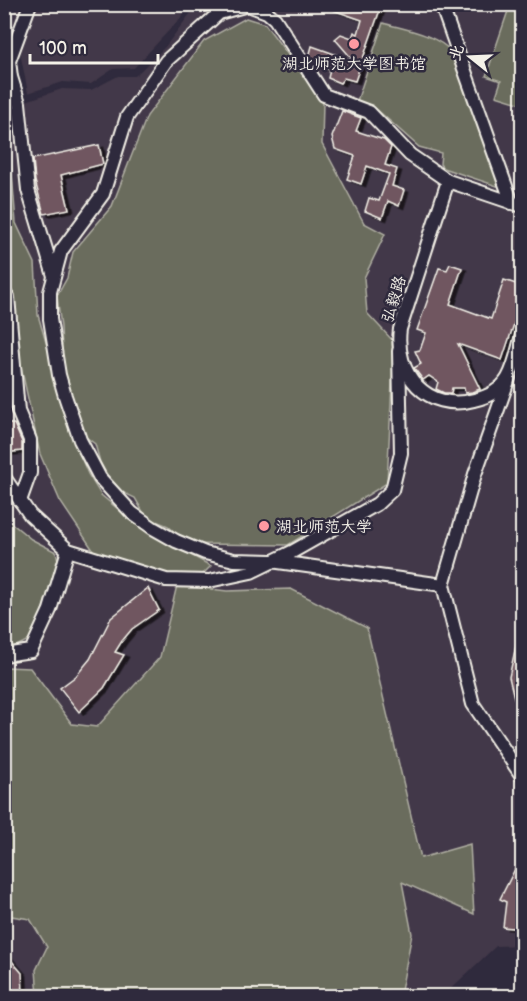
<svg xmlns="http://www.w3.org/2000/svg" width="527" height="1001" viewBox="0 0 527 1001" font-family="'Balsamiq Sans','LXGW WenKai TC',sans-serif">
	<defs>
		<filter id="shadow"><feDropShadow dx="4.5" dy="2.5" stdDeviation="0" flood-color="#0009"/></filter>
	</defs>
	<rect width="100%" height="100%" fill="#2f2a3d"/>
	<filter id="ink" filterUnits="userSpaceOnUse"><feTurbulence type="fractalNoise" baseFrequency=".0167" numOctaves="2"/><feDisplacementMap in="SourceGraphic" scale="12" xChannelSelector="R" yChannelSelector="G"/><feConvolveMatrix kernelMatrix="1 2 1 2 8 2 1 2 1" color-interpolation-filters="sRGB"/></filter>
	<g filter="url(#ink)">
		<g fill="#423848">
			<polygon points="15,4 185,4 187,11 134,68 113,69 91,84 63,82 28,93 20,52 5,48 4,11 15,12"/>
			<polygon points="192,5 522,5 522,945 496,946 443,996 5,996 4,73 11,106 62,89 91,90 118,76 135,76 165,47 193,10"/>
		</g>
		<g fill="#6a6c5d" stroke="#afaea2" stroke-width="1.5">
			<polygon points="510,5 522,9 522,104 496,96 501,81 486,76"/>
			<polygon points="246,18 265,24 323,102 322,144 364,223 385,234 364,278 367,313 394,342 387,483 288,545 196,544 180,537 168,526 146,517 135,498 122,492 109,478 100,462 95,444 82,434 63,373 61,327 57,296 67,278 73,252 112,206 147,116 204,41"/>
			<path d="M383,23C407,30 436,34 453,53L502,186H497L443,168L440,164L441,153L419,147L375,108L357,101Z"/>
			<polygon points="4,109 9,136 16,223 35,263 38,315 77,448 88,474 101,495 141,528 211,566 199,578 187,580 95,553 60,501 40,454 19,357 17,325 13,302 5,294"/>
			<polygon points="4,517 31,539 56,552 58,560 34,637 15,647 5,644"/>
			<polygon points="177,585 227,591 291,589 367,628 421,858 470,844 474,914 402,882 412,934 400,996 38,996 36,970 47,947 30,919 5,915 5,667 30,668 72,724 97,727 160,657"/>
		</g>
		<g fill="#6f5761" stroke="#f4f1e8" stroke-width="1.5" filter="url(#shadow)">
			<polygon points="335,4 382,4 355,81 344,78 340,83 328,78 330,70 314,64 309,57 312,46 354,61 335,39 341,34 352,38 354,32 358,34 362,20 333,10"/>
			<polygon points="342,111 361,118 356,131 384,140 391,147 385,165 397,169 392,186 404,190 399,206 388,201 382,218 365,211 369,198 379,201 389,174 367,166 361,184 347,179 355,156 335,149 332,137"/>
			<polygon points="99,145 103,164 61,175 69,209 44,214 35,181 33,159"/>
			<polygon points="450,264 462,268 450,304 491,319 504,280 522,286 522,300 502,360 458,344 480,389 472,392 465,393 464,388 452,388 451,393 444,393 436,389 438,382 429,376 423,380 414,368 421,364 415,351 420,350 426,333 417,330 439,268 447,270"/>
			<polygon points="4,424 14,424 22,442 22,451 4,453"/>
			<polygon points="148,588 159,610 132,629 122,641 115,652 124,655 104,688 79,712 60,688 76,676 90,659 111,618"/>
			<polygon points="520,628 522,629 522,722 520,723 509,677"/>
			<polygon points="522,859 522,929 503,927 506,902 500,899 517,865"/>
			<polygon points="4,952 22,973 23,996 4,996"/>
		</g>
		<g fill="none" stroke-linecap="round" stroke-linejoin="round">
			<g stroke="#f4f1e8" stroke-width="16">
				<g id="minor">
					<polyline points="30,4 9,61 11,77 19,103 28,190 54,276"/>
					<polyline points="441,4 512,203"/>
					<path d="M448,181L400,329C394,373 427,413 474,400C487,397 501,390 508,378C515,366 518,348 522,335"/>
					<polyline points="4,296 8,297 18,411 30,440 30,473 20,501"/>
					<polyline points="509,378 475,474 443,585 473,704 522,776"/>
					<polyline points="4,477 30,515 68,550 166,580 209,581 251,572 292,552 377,504 392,490 401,453 399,351"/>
					<polyline points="443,585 271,561 234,560 205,553 176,541 153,528 132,513 100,478 80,440 65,396 59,375 50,319 50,292 61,251 103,194 127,117 166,61 219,13 248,5 267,12 275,19 324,95 369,112 410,155 448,181 522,206"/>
					<polyline points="4,655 31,651 50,610 68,550"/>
				</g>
			</g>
			<use href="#minor" stroke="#2f2a3d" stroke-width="12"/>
		</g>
	</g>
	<g fill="#ff9aa2" stroke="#2f2a3d" stroke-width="2">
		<circle cx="354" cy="44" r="6"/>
		<circle cx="264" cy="526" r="6"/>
	</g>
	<g text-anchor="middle" stroke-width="5" stroke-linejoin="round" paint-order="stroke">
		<g font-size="16" fill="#f4f1e8" stroke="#2f2a3d">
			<text x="354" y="69">湖北师范大学图书馆</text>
			<text x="276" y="532" text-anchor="start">湖北师范大学</text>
		</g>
		<g font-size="16" fill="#f4f1e8" stroke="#2f2a3d">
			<text transform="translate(393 299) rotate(-73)" y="6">弘毅路</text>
		</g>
	</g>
	<rect width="527" height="1001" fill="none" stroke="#2f2a3d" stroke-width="24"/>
	<rect x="12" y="12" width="503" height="977" fill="none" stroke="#f4f1e8" stroke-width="2" filter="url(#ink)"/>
	<g transform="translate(470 57) rotate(288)" stroke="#2f2a3d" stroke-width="4.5" paint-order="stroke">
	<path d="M0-4.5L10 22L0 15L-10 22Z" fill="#f4f1e8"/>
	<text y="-9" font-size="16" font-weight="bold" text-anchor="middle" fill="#f4f1e8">北</text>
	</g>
	<path d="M30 54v9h128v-9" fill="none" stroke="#f4f1e8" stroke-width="3"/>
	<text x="39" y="54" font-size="18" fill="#f4f1e8" stroke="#2f2a3d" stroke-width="4.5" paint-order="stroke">100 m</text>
</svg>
